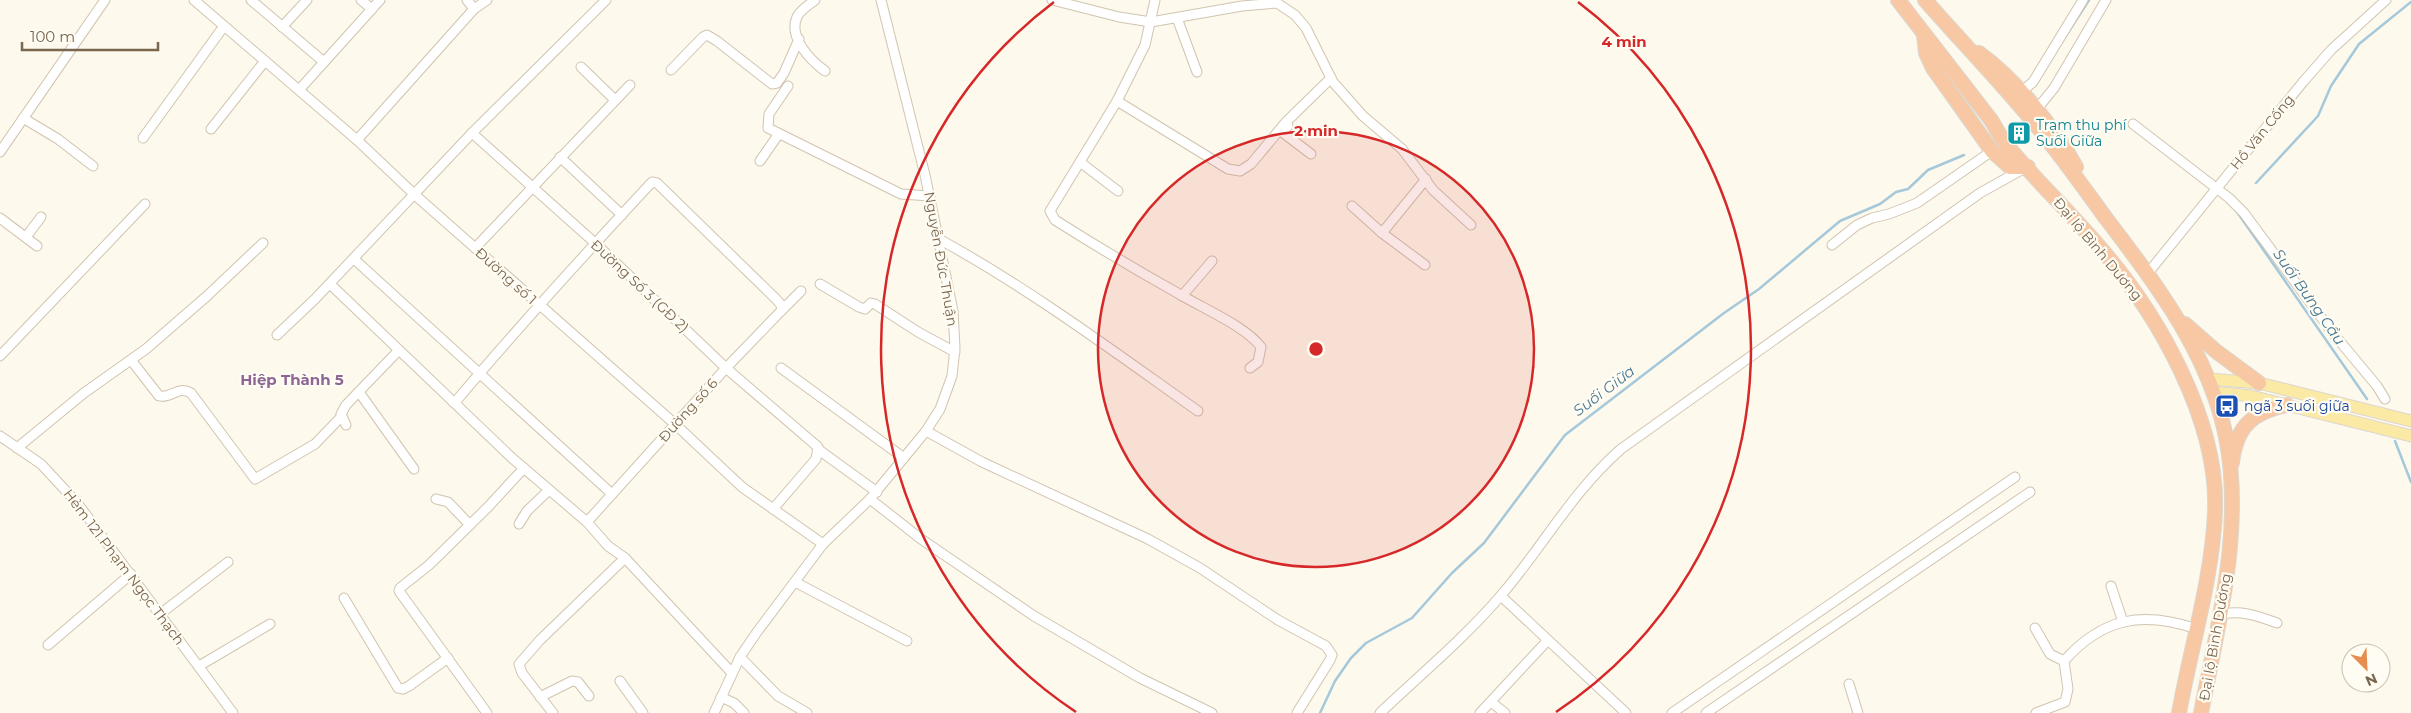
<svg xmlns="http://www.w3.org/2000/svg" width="2411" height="713" viewBox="0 0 2411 713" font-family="Montserrat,sans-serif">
	<rect width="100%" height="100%" fill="#fdf9ec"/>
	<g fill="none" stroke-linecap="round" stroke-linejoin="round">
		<g stroke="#a5c8da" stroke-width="2.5">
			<polyline points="2060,45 2089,0"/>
			<polyline points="2256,183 2318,116 2331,86 2359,44 2411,2"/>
			<polyline points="2235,209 2367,399"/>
			<polyline points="2395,441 2411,482"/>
			<polyline points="1320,713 1335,681 1351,658 1366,643 1412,618 1452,573 1484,543 1565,435 1724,313 1759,289 1840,221 1880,204 1896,192 1908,189 1928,170 1964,155"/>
		</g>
		<g stroke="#d1c4b0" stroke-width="11">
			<g id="minor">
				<polyline points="194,0 357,140 415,195 675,424 742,487 823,544"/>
				<polyline points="251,0 324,62"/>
				<polyline points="361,0 372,9"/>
				<polyline points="467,0 474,9"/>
				<path d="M815,0C809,5 800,10 797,17C788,37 810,60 825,71"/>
				<polyline points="1052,0 1119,17 1151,22 1242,6 1277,3 1295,15 1306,28 1333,82 1363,116 1402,149 1433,190 1471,225"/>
				<path d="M1155,0L1145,45L1117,101L1050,211L1055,220C1096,246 1138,271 1181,295C1204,309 1245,326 1261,347L1258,362L1250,368"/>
				<polyline points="1177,18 1197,72"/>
				<polyline points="282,27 307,0"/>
				<polyline points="581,67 615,100"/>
				<polyline points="671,70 703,37 707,35 717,41 772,84 777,83 784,73 799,39"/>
				<polyline points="788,86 769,114 768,128 901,194 930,196"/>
				<polyline points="299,90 380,0"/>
				<polyline points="2019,94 2033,82 2083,0"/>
				<polyline points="1117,101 1228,169 1240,171 1251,164 1286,122 1331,78"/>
				<polyline points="2033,114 2054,88 2106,0"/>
				<polyline points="23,118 58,139 93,166"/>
				<polyline points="2133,124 2229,198 2244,213 2332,332 2377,386 2385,399"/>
				<polyline points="1288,126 1282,132 1311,154"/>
				<polyline points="211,129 265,61"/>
				<polyline points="472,133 595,243 726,368 818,447 816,459 773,509"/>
				<polyline points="143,138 224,26"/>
				<polyline points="357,140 474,9 487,0"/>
				<polyline points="0,152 105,0"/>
				<polyline points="560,157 622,215"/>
				<polyline points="760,161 778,135"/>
				<polyline points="1080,162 1118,191"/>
				<polyline points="1352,206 1382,233 1426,179"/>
				<polyline points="0,218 37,246"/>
				<polyline points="1382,233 1425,265"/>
				<polyline points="26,237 41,217"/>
				<path d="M939,239C1030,289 1113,351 1198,411"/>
				<polyline points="1832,245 1857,225 1872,218 1889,214 1917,203 1992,151"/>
				<polyline points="475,248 630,85"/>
				<polyline points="354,259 612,494"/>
				<polyline points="2148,273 2303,82 2331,50 2386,0"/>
				<polyline points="330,284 512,458 587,522 608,546 625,558"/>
				<polyline points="820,284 859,307 865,309 871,303 875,304 918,332 955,352"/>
				<polyline points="1182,296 1212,261"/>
				<polyline points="781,311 801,291"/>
				<polyline points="277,335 315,299 472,133 606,0"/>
				<polyline points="0,356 145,204"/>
				<path d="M131,360L159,396C171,399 178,385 191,393L255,479L315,444L341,417"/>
				<polyline points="781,368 904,458"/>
				<polyline points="359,392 414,469"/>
				<path d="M453,402L457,400C520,325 585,254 652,182L657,183L776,299L782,306L781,311L726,368L587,522"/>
				<polyline points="346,425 341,414 346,405 399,350"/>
				<polyline points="926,431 982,462 1148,539 1200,568 1278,620 1326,646 1332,655 1330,660 1297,713"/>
				<polyline points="0,436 41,464 78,504 233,713"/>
				<polyline points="17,448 84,393 146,349 207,296 263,243"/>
				<polyline points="819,450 877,492"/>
				<polyline points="436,499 448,502 470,525"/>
				<polyline points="870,499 921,539 1034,616 1140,678 1212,713"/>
				<polyline points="519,524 527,511 549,490"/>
				<polyline points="795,582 907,641"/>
				<polyline points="2111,586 2123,622"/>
				<polyline points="1501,596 1626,713"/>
				<polyline points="344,598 398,688 403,689 409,686 448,658"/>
				<polyline points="160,614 228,562"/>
				<path d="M2219,615C2239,609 2258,616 2277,623"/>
				<polyline points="2035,628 2050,654 2064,661"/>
				<polyline points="48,645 131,574"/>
				<polyline points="740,657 778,696 807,713"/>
				<polyline points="199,666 270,624"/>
				<polyline points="620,681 643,713"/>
				<polyline points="1849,684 1858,713"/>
				<polyline points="540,697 572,681 578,682 589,696"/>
				<polyline points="721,697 734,703 744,713"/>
				<polyline points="1491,702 1505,713"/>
				<polyline points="487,713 399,591 400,588 429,565 488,507 524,468"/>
				<polyline points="553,713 522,673 519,664 540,640 625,558 732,673"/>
				<polyline points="714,713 740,657 757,632 823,544 870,499 926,431 940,409 952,376 955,348 953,311 925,175 881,0"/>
				<path d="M1380,713C1421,674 1466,637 1503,593C1543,546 1573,491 1621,449L1980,193L2023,169"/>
				<polyline points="1480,713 1548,640"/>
				<polyline points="1672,713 2015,477"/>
				<polyline points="1706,713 2030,492"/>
				<path d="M2036,713L2065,702L2068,689L2064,661C2103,617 2143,611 2197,629"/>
			</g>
		</g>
		<g stroke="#dcd7d1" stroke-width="13">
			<g id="major">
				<polyline points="2209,379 2259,383 2411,421"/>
				<polyline points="2214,392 2251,396 2411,436"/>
			</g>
		</g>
		<g stroke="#dcd7d1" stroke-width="16">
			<g id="highway">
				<path d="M1898,0L1991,120C1996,128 2000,136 2005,143C2035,180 2071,213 2102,250C2159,316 2219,422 2215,512C2212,580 2191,646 2179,713"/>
				<path d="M1925,0C1960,40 1997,78 2031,119C2057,150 2081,184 2105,217C2156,284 2209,353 2226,437C2244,529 2218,624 2201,713"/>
				<polyline points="1924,35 1926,53 1933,68 1992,151 2010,167 2028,167"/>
				<path d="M1979,53C2014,78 2055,128 2076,167"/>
				<polyline points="2185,324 2217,352 2259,383"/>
				<path d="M2232,463C2236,426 2253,412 2287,405"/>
			</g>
		</g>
		<use href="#minor" stroke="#fff" stroke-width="9"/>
		<use href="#major" stroke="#fbeaa5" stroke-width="11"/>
		<use href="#highway" stroke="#f7c8a3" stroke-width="14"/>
	</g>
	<circle cx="1316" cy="349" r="218" fill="#d62828" fill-opacity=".12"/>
	<g fill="none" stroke="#d62828" stroke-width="2.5">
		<circle cx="1316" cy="349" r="218"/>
		<path d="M1076 712A435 435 0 0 1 1054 2M1578 2A435 435 0 0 1 1556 712"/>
	</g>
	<defs>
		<g id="building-square" transform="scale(1.25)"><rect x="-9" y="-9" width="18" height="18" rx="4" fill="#0f9aa8" stroke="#fffcf3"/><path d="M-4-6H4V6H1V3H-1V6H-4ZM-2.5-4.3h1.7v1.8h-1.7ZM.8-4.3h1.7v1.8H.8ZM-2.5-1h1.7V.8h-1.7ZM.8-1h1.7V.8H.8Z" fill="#fff"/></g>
		<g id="bus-square" transform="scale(1.25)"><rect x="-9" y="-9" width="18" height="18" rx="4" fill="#1a4fb4" stroke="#fffcf3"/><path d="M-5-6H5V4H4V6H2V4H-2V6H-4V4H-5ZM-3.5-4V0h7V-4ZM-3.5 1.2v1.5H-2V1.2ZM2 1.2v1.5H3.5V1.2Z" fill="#fff"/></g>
	</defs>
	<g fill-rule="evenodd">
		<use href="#building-square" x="2019" y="133"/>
		<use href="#bus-square" x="2227" y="406"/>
	</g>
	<g text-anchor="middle" stroke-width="4.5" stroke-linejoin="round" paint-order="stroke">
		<g font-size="14" fill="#0d838f" stroke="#fffcf3" text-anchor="start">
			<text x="2036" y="130">Trạm thu phí<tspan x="2036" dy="16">Suối Giữa</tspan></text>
		</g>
		<g font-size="14" fill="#7a654d" stroke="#fffcf3">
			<text transform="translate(2262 132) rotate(-51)" y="5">Hồ Văn Cống</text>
			<text transform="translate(2098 249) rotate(50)" y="5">Đại lộ Bình Dương</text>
			<text transform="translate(941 259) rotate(80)" y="5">Nguyễn Đức Thuận</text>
			<text transform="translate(506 276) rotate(42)" y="5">Đường số 1</text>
			<text transform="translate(640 286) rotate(43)" y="5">Đường Số 3 (GĐ 2)</text>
			<text transform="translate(688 410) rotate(-48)" y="5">Đường số 6</text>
			<text transform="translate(124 567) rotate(53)" y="5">Hẻm 121 Phạm Ngọc Thạch</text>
			<text transform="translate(2215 637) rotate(-80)" y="5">Đại lộ Bình Dương</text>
		</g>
		<g font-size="14" fill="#164399" stroke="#fffcf3" text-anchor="start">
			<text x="2244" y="411">ngã 3 suối giữa</text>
		</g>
		<g font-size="15" font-style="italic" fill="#497994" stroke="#fffcf3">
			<text transform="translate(2309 297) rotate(55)" y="5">Suối Bưng Cầu</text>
			<text transform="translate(1604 391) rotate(-37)" y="5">Suối Giữa</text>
		</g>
		<g font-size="15" font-weight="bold" fill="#8d6695" stroke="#fffcf3">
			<text x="292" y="385">Hiệp Thành 5</text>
		</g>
	</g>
	<circle cx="1316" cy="349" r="8" fill="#d62828" stroke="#fffcf3" stroke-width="2.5"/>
	<g font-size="15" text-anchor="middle" font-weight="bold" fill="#d62828" stroke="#fffcf3" stroke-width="4.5" stroke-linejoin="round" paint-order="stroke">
		<text x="1624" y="47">4 min</text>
		<text x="1316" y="136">2 min</text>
	</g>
	<g transform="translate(2366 668) rotate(156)"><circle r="24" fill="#fffcf3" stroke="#cac0b1"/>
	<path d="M0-4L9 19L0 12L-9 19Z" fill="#e68e51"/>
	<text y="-8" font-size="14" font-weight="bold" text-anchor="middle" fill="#7a654d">N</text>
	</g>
	<path d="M22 42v8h136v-8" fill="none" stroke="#7a654d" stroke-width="2.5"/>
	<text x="30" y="42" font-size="15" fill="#7a654d" stroke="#fffcf3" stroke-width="4" paint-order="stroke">100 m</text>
</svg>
